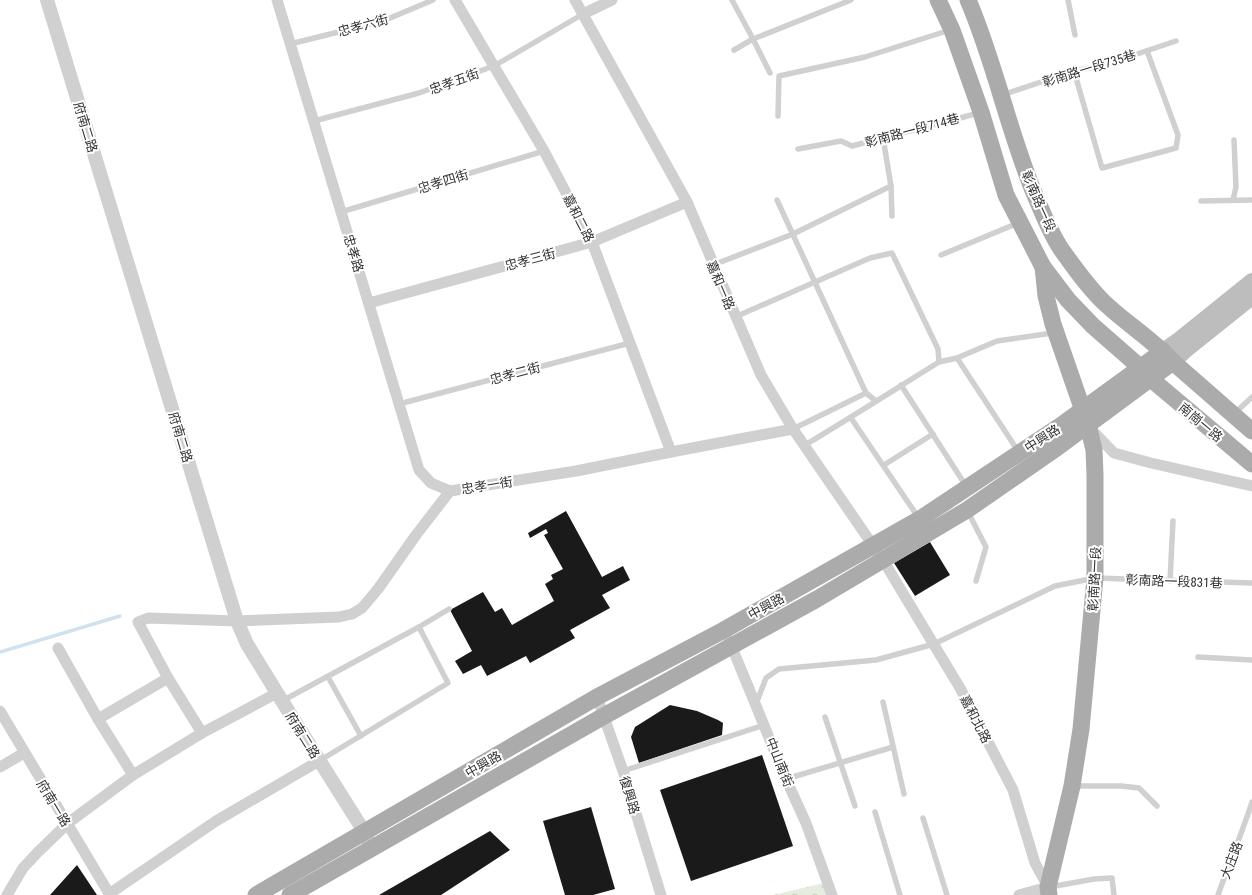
<svg xmlns="http://www.w3.org/2000/svg" width="1252" height="895" viewBox="0 0 1252 895" font-family="'Roboto Condensed','Noto Sans TC',sans-serif">
	<defs>
		<pattern id="park-crowns" width="20" height="18" patternUnits="userSpaceOnUse"><rect width="20" height="18" fill="#e6ecdf"/><path d="M2 6a3 3 0 1 1 6 0M12 15a3 3 0 1 1 6 0" fill="none" stroke="#c6cbc0"/></pattern>
	</defs>
	<rect width="100%" height="100%" fill="#fff"/>
	<polygon fill="url(#park-crowns)" points="824,883 829,895 773,895"/>
	<g fill="none" stroke-linecap="round" stroke-linejoin="round">
		<polyline stroke="#cfe2ee" stroke-width="3.5" points="0,652 120,616"/>
	</g>
	<g fill="#1a1a1a">
		<polygon points="566,511 602,577 623,566 630,580 602,595 610,608 570,630 575,638 530,663 526,656 487,676 481,665 463,674 455,661 472,651 450,610 483,592 495,612 502,608 512,625 554,601 545,584 553,579 551,575 563,569 544,535 548,533 546,529 530,538 528,533"/>
		<polygon points="930,542 950,575 915,596 894,563"/>
		<polygon points="670,705 697,711 718,720 723,723 722,735 639,763 631,737 635,727"/>
		<polygon points="762,755 793,846 691,881 660,790"/>
		<polygon points="591,807 615,889 593,895 565,895 543,821"/>
		<polygon points="490,831 510,850 441,895 379,895"/>
		<polygon points="77,865 97,895 50,895"/>
	</g>
	<g fill="none" stroke-linecap="round" stroke-linejoin="round">
		<g stroke="#d0d0d0" stroke-width="5.5">
			<polyline points="732,0 753,39 770,73"/>
			<polyline points="1068,0 1075,35"/>
			<polyline points="290,44 383,21 433,0"/>
			<polyline points="734,50 753,39 851,0"/>
			<polyline points="1074,71 1102,168 1176,148 1178,135 1147,51"/>
			<polyline points="1002,95 1074,71 1101,66 1176,41"/>
			<polyline points="778,116 779,76 865,57 950,30"/>
			<polyline points="314,121 419,93 494,66 583,14"/>
			<polyline points="883,138 891,186 892,216"/>
			<polyline points="798,149 841,141 852,146 979,113"/>
			<polyline points="777,200 866,393"/>
			<polyline points="1233,200 1236,187 1234,140"/>
			<polyline points="1201,201 1252,200"/>
			<polyline points="341,212 544,151"/>
			<polyline points="941,255 1018,223"/>
			<polyline points="713,265 793,234 891,186"/>
			<path d="M735,317L870,258L892,253L938,349L939,362C894,390 850,418 805,445"/>
			<polyline points="957,358 997,341 1053,333"/>
			<polyline points="939,362 957,358 1018,451"/>
			<polyline points="901,385 966,486"/>
			<polyline points="399,404 630,343"/>
			<polyline points="1235,413 1252,397"/>
			<polyline points="851,418 918,517"/>
			<polyline points="793,429 866,393 876,401"/>
			<polyline points="884,465 933,434"/>
			<polyline points="968,512 986,547 976,581"/>
			<polyline points="1170,581 1173,521"/>
			<polyline points="1198,657 1252,660"/>
			<polyline points="328,677 361,736"/>
			<polyline points="282,701 419,627 449,609"/>
			<polyline points="883,702 904,794"/>
			<polyline points="756,704 766,678 779,669 876,660 934,644 1055,586 1095,578 1252,583"/>
			<polyline points="825,717 855,806"/>
			<polyline points="319,761 448,683 419,627"/>
			<polyline points="623,771 764,725"/>
			<polyline points="786,779 893,747"/>
			<polyline points="1074,786 1121,786 1139,788 1157,806"/>
			<polyline points="875,812 900,895"/>
			<polyline points="923,818 947,895"/>
			<polyline points="1050,887 1094,879 1112,878 1114,895"/>
			<path d="M1218,895C1229,864 1242,833 1252,802"/>
		</g>
		<g stroke="#d0d0d0" stroke-width="11">
			<polyline points="277,0 419,470 431,483 450,491"/>
			<polyline points="455,0 544,151 592,242 671,452"/>
			<polyline points="575,0 687,202 761,375 793,429 883,560 960,688 1013,790 1035,863 1048,887 1019,895"/>
			<polyline points="583,14 612,0"/>
			<polyline points="369,303 592,242 687,202"/>
			<polyline points="1089,427 1114,453 1151,463 1252,486"/>
			<polyline points="729,640 786,779 806,823 832,895"/>
			<polyline points="58,648 98,719 133,775"/>
			<polyline points="597,697 623,771 661,895"/>
			<polyline points="0,711 110,895"/>
			<polyline points="98,719 168,678"/>
			<polyline points="202,733 168,678 138,622 148,618 237,621 339,617 352,614 362,608 378,589 416,535 450,491 576,471 671,452 793,429"/>
			<polyline points="0,767 24,753"/>
			<polyline points="109,894 216,821 319,761"/>
			<polyline points="7,895 23,868 38,852 68,823 133,775 202,733 277,693"/>
		</g>
		<polyline stroke="#d0d0d0" stroke-width="14" points="47,0 237,621 247,644 277,693 365,833 368,841"/>
		<g stroke="#bdbdbd" stroke-width="16">
			<polyline points="1163,351 1180,339 1252,281"/>
			<polyline points="1173,362 1187,349 1252,297"/>
		</g>
		<g stroke="#ababab" stroke-width="17">
			<polyline points="938,0 952,30 981,112 1006,195 1043,267 1068,300 1093,326 1141,368 1151,379 1252,464"/>
			<path d="M968,0C996,65 1009,135 1037,200C1044,216 1051,234 1061,249C1074,267 1092,293 1109,307C1130,326 1154,341 1173,362L1252,431"/>
			<polyline points="1043,267 1046,296 1053,324 1088,425 1094,450 1095,475 1095,578 1081,729 1072,786 1048,887 1049,895"/>
			<polyline points="256,895 597,697 724,630 920,519 1060,426 1163,351"/>
			<polyline points="290,895 604,716 817,599 967,510 1058,447 1173,362"/>
		</g>
	</g>
	<g text-anchor="middle" stroke-width="4" stroke-linejoin="round" paint-order="stroke">
		<g font-size="13" fill="#333" stroke="#fff">
			<text transform="translate(363 25) rotate(-15)" y="5">忠孝六街</text>
			<text transform="translate(1089 68) rotate(-17)" y="5">彰南路一段735巷</text>
			<text transform="translate(454 81) rotate(-20)" y="5">忠孝五街</text>
			<text transform="translate(86 127) rotate(73)" y="5">府南二路</text>
			<text transform="translate(912 130) rotate(-15)" y="5">彰南路一段714巷</text>
			<text transform="translate(443 181) rotate(-17)" y="5">忠孝四街</text>
			<text transform="translate(1039 201) rotate(66)" y="5">彰南路一段</text>
			<text transform="translate(579 218) rotate(63)" y="5">嘉和二路</text>
			<text transform="translate(354 253) rotate(73)" y="5">忠孝路</text>
			<text transform="translate(530 259) rotate(-15)" y="5">忠孝三街</text>
			<text transform="translate(721 285) rotate(67)" y="5">嘉和一路</text>
			<text transform="translate(515 373) rotate(-15)" y="5">忠孝二街</text>
			<text transform="translate(1201 422) rotate(40)" y="5">南崗一路</text>
			<text transform="translate(181 437) rotate(73)" y="5">府南二路</text>
			<text transform="translate(1042 438) rotate(-33)" y="5">中興路</text>
			<text transform="translate(487 485) rotate(-9)" y="5">忠孝一街</text>
			<text transform="translate(1094 579) rotate(-87)" y="5">彰南路一段</text>
			<text transform="translate(1174 581) rotate(2)" y="5">彰南路一段831巷</text>
			<text transform="translate(766 606) rotate(-29)" y="5">中興路</text>
			<text transform="translate(976 719) rotate(63)" y="5">嘉和北路</text>
			<text transform="translate(303 735) rotate(58)" y="5">府南二路</text>
			<text transform="translate(780 762) rotate(68)" y="5">中山南街</text>
			<text transform="translate(483 764) rotate(-30)" y="5">中興路</text>
			<text transform="translate(630 795) rotate(73)" y="5">復興路</text>
			<text transform="translate(54 803) rotate(59)" y="5">府南一路</text>
			<text transform="translate(1231 860) rotate(-69)" y="5">大庄路</text>
		</g>
	</g>
</svg>
